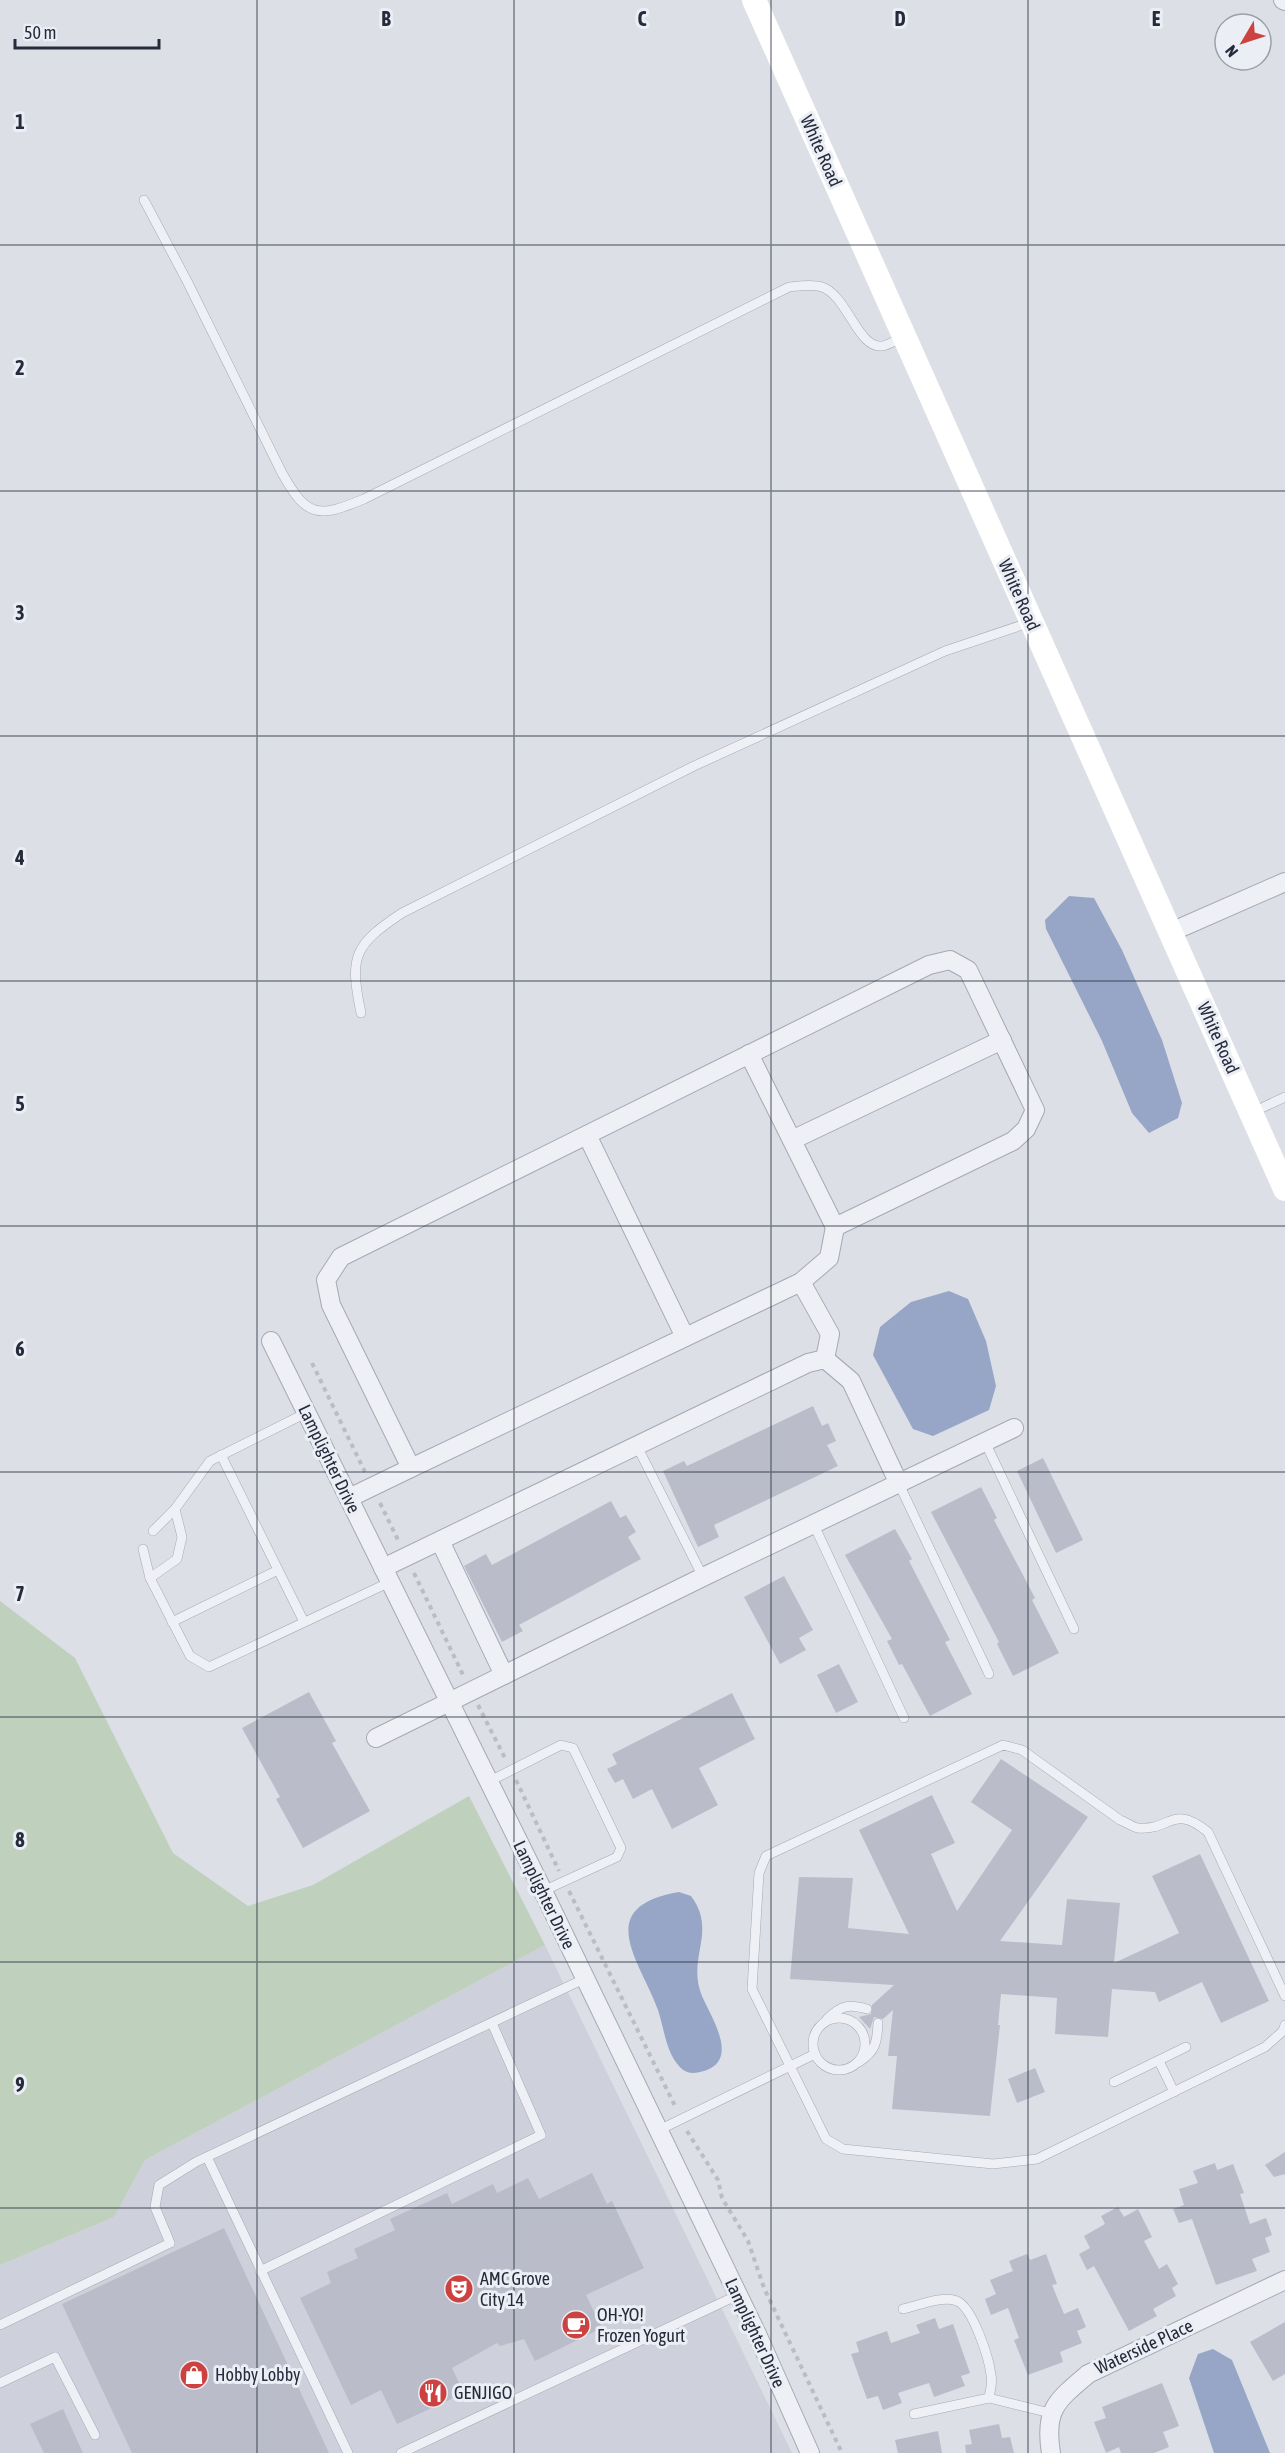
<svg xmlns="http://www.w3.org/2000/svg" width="1285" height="2453" viewBox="0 0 1285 2453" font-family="'Asap Condensed',sans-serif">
	<rect width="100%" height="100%" fill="#dcdfe6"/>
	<polygon fill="#ced1db" points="545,1945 792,2453 0,2453 0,2265 114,2217 145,2160"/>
	<polygon fill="#bfd0bd" points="0,1601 75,1658 173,1853 248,1906 313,1885 469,1796 545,1945 145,2160 114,2217 0,2265"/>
	<g fill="#97a6c6">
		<polygon points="1069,896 1094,898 1122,950 1162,1040 1182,1103 1178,1118 1149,1133 1132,1113 1102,1041 1046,929 1045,920"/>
		<polygon points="949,1291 968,1299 986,1341 996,1386 989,1410 933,1436 913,1429 873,1355 880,1327 911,1302"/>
		<path d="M679,1892L691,1896C718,1932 686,1958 702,1996C712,2019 742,2063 700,2072C691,2074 685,2073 679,2066C666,2052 664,2028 658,2010C641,1962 591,1907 679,1892Z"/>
		<polygon points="1213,2349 1232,2360 1270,2453 1214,2453 1189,2378 1198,2354"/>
	</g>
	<g fill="#babdc9">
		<polygon points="813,1406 822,1426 828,1423 836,1441 827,1445 838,1466 714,1525 719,1537 698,1547 663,1471 684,1461 687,1466"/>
		<polygon points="1043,1458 1083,1540 1056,1553 1017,1471"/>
		<polygon points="981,1487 997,1518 994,1520 1035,1598 1032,1600 1059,1653 1013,1676 997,1644 999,1642 931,1512"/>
		<polygon points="611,1501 620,1518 626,1515 636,1532 628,1537 641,1559 519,1625 523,1631 502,1642 464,1566 486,1554 492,1565"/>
		<polygon points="895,1529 912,1559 909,1561 950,1640 945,1642 972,1694 930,1716 902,1664 899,1665 887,1641 892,1639 845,1555"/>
		<polygon points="784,1576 813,1630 799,1638 806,1650 780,1664 744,1597"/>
		<polygon points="839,1664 858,1702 836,1713 817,1675"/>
		<polygon points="309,1692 336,1741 332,1743 370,1811 303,1848 276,1799 280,1797 242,1728"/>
		<polygon points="732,1693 755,1739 699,1768 718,1805 672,1829 652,1789 633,1799 623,1779 615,1783 607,1769 617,1764 612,1754"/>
		<polygon points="1001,1759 1088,1817 1000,1941 1062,1945 1067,1899 1120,1903 1114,1963 1179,1933 1152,1876 1200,1854 1269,2001 1221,2023 1202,1982 1159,2002 1155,1992 1112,1989 1108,2037 1055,2034 1057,1998 1001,1994 998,2025 1000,2025 990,2116 892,2109 897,2056 888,2056 893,2010 883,2019 874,2017 870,2029 859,2017 871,2014 872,2005 894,1985 790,1979 799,1877 853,1878 848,1928 909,1934 859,1830 932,1795 955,1843 931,1854 957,1911 1012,1830 971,1802"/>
		<polygon points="1035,2068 1045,2092 1017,2103 1008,2079"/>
		<polygon points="1285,2152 1285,2174 1274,2177 1265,2165"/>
		<polygon points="1215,2163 1217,2170 1233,2164 1244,2193 1240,2194 1250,2224 1266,2218 1272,2235 1265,2238 1270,2252 1252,2259 1257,2271 1216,2285 1192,2219 1179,2223 1173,2209 1184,2205 1179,2189 1198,2183 1193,2171"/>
		<polygon points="592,2173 607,2204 612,2201 644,2268 586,2295 602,2328 535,2361 524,2339 500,2346 497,2343 452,2368 464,2393 397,2424 381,2390 351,2405 300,2298 331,2283 327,2272 358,2258 354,2249 395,2230 390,2219 447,2193 452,2204 493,2184 497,2193 528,2178 539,2199"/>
		<polygon points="1118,2207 1124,2217 1138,2209 1152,2237 1144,2241 1159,2269 1167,2264 1178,2284 1172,2288 1176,2296 1153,2309 1157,2316 1129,2331 1094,2266 1087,2270 1079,2254 1090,2248 1084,2236 1105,2224 1101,2216"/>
		<polygon points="224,2228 329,2453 132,2453 62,2304"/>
		<polygon points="1027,2254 1030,2260 1046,2254 1057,2284 1052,2285 1064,2314 1078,2308 1086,2327 1077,2331 1082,2343 1060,2352 1063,2362 1028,2375 1014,2340 1019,2338 1008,2308 991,2315 985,2299 996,2294 990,2280 1013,2271 1009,2261"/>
		<polygon points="935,2318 939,2329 953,2324 970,2373 961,2376 965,2386 934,2397 929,2383 898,2393 902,2403 883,2410 878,2396 867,2399 851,2354 859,2352 856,2342 887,2331 891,2343 920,2333 916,2325"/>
		<polygon points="1285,2322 1285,2374 1273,2381 1250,2342"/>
		<polygon points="1162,2383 1179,2426 1163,2432 1169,2447 1154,2453 1121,2453 1119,2447 1106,2453 1094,2422 1106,2418 1102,2407"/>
		<polygon points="63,2409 83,2453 44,2453 30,2424"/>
		<polygon points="999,2424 1002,2438 1010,2437 1014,2453 966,2453 965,2445 972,2444 969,2430"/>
		<polygon points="938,2431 942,2453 898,2453 895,2440"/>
	</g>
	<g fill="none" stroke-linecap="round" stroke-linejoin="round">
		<g stroke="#a5a9b3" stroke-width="10">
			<g id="lane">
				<path d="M144,200L187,281L282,473C307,518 318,518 364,499L789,287C799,286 813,284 822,287C847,295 858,349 882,346C889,345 897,339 904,337"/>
				<path d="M361,1013C349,956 354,945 402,913L694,766L945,651L1031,622"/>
				<polyline points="1251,1113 1285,1097"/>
				<polyline points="306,1413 210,1461 175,1509 182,1537 177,1559 150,1578 190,1656 209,1667 390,1582"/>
				<polyline points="985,1442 1074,1629"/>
				<polyline points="637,1446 703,1577"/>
				<polyline points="221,1455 304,1622"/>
				<polyline points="899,1484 989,1674"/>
				<polyline points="814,1525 904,1718"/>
				<polyline points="153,1531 175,1509"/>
				<polyline points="143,1549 150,1578"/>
				<polyline points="172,1622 278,1570"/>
				<polyline points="488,1782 561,1745 573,1748 621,1848 617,1857 543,1891"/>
				<path d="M1285,1996L1208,1832C1172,1803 1171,1831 1138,1828C1132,1827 1126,1822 1120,1820L1022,1750L1003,1745L766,1856L759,1873L752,1989L826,2139L843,2149L993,2164L1037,2159L1265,2047L1283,2031L1285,2025"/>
				<circle cx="839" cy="2044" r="26"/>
				<path d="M827,2019C842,2005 848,2004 867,2009"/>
				<polyline points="1159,2061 1174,2092"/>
				<path d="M859,2062C876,2051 877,2042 878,2023"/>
				<polyline points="1114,2082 1186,2047"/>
				<polyline points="659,2130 815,2054"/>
				<polyline points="207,2157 348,2453"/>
				<polyline points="260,2271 541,2135 492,2023"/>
				<path d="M903,2309C918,2306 942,2295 957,2301C973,2308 989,2358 991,2375C993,2382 990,2391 989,2398"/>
				<polyline points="0,2325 170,2243 155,2207 159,2185 196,2162 584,1979"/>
				<polyline points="0,2383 55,2357 95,2435"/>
				<polyline points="914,2414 989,2398 1050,2413"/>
				<polyline points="401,2453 738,2295"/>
			</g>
		</g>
		<g stroke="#a5a9b3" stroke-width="20">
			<g id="street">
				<polyline points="1283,0 1285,1"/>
				<polyline points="1171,932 1285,882"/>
				<polyline points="749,1054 835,1227"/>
				<polyline points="587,1135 685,1337"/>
				<polyline points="792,1140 1002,1040"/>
				<polyline points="271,1341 543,1891 757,2334 810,2453"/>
				<polyline points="411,1468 801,1282"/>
				<polyline points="349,1498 411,1468 331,1305 326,1280 341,1257 929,965 950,960 968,970 1035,1110 1026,1129 1013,1141 835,1227 829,1258 801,1282 830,1334 825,1359"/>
				<polyline points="441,1543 504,1675"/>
				<polyline points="383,1568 808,1363 825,1359 851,1381 899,1484"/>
				<polyline points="376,1738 703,1577 1014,1428"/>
				<path d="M1051,2453C1044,2410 1056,2401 1088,2374L1285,2280"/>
			</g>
		</g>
		<g stroke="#bbbdc5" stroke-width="4" stroke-dasharray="4.5 4.5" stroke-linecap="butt">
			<polyline points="312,1363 365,1472"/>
			<polyline points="380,1503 399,1542"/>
			<polyline points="414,1573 464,1677"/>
			<polyline points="478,1705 506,1760"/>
			<polyline points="516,1780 559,1871"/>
			<polyline points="569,1891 676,2108"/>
			<polyline points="687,2131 718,2180 722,2198 748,2241 764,2288 842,2453"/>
		</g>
		<use href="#lane" stroke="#eff0f5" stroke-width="9"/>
		<use href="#street" stroke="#eff0f5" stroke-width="18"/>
		<polyline stroke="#fff" stroke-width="24" points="754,0 1285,1189"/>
	</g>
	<path fill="none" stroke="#262b3c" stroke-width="1.5" stroke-opacity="0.55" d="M257,0V2453M514,0V2453M771,0V2453M1028,0V2453M0,245H1285M0,491H1285M0,736H1285M0,981H1285M0,1226H1285M0,1472H1285M0,1717H1285M0,1962H1285M0,2208H1285"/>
	<defs>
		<g id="theatre-disc" transform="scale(1.5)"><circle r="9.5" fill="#cc4241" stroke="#ebeef4"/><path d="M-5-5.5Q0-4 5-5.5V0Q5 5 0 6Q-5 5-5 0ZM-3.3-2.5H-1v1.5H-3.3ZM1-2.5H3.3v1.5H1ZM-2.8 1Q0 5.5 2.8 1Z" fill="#fff"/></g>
		<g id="cafe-disc" transform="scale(1.5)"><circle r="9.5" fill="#cc4241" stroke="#ebeef4"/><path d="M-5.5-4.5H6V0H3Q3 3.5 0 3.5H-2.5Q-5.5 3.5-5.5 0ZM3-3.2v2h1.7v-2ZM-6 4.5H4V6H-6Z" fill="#fff"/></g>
		<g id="shop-disc" transform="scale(1.5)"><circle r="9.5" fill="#cc4241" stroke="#ebeef4"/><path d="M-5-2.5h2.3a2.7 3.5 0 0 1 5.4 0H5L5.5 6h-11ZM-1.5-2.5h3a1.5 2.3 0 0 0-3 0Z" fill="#fff"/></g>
		<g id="restaurant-disc" transform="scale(1.5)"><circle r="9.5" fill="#cc4241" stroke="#ebeef4"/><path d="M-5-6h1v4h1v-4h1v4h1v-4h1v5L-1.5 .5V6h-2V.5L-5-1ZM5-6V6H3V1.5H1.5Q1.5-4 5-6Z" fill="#fff"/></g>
	</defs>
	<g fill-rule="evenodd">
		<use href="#theatre-disc" x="459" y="2289"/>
		<use href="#cafe-disc" x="576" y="2325"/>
		<use href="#shop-disc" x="194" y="2375"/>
		<use href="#restaurant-disc" x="433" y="2393"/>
	</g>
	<g text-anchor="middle" stroke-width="6" stroke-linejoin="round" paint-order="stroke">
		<g font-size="18" fill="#262b3c" stroke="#ebeef4">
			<text transform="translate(821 151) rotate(66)" y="6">White Road</text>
			<text transform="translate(1019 595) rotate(66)" y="6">White Road</text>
			<text transform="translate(1218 1038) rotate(66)" y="6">White Road</text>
			<text transform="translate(329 1459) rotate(64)" y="6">Lamplighter Drive</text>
			<text transform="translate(544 1895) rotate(64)" y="6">Lamplighter Drive</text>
			<text transform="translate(755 2333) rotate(65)" y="6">Lamplighter Drive</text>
			<text transform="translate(1144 2347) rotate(-25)" y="6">Waterside Place</text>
		</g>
		<g font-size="18" fill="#262b3c" stroke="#ebeef4" text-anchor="start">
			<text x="480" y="2285">AMC Grove<tspan x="480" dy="21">City 14</tspan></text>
			<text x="597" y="2321">OH-YO!<tspan x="597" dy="21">Frozen Yogurt</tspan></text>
			<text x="215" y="2381">Hobby Lobby</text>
			<text x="454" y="2399">GENJIGO</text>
		</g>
	</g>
	<g font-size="20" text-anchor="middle" font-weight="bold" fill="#262b3c" stroke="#ebeef4" stroke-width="6" stroke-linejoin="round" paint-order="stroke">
		<text x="386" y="26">B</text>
		<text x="642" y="26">C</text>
		<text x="900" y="26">D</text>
		<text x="1156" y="26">E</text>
		<text x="20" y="129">1</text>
		<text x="20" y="375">2</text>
		<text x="20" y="620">3</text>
		<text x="20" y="865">4</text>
		<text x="20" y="1111">5</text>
		<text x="20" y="1356">6</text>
		<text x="20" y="1601">7</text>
		<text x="20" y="1847">8</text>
		<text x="20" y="2092">9</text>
	</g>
	<g transform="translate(1243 42) rotate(231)"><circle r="28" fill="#ebeef4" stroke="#9ca0aa" stroke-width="1.5"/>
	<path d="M0-4.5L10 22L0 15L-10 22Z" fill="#cc4241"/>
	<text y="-9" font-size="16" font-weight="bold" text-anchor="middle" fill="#262b3c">N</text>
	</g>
	<path d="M15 39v9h144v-9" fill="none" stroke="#262b3c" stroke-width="3"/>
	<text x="24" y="39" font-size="18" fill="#262b3c" stroke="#ebeef4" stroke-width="4.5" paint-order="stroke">50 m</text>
</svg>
